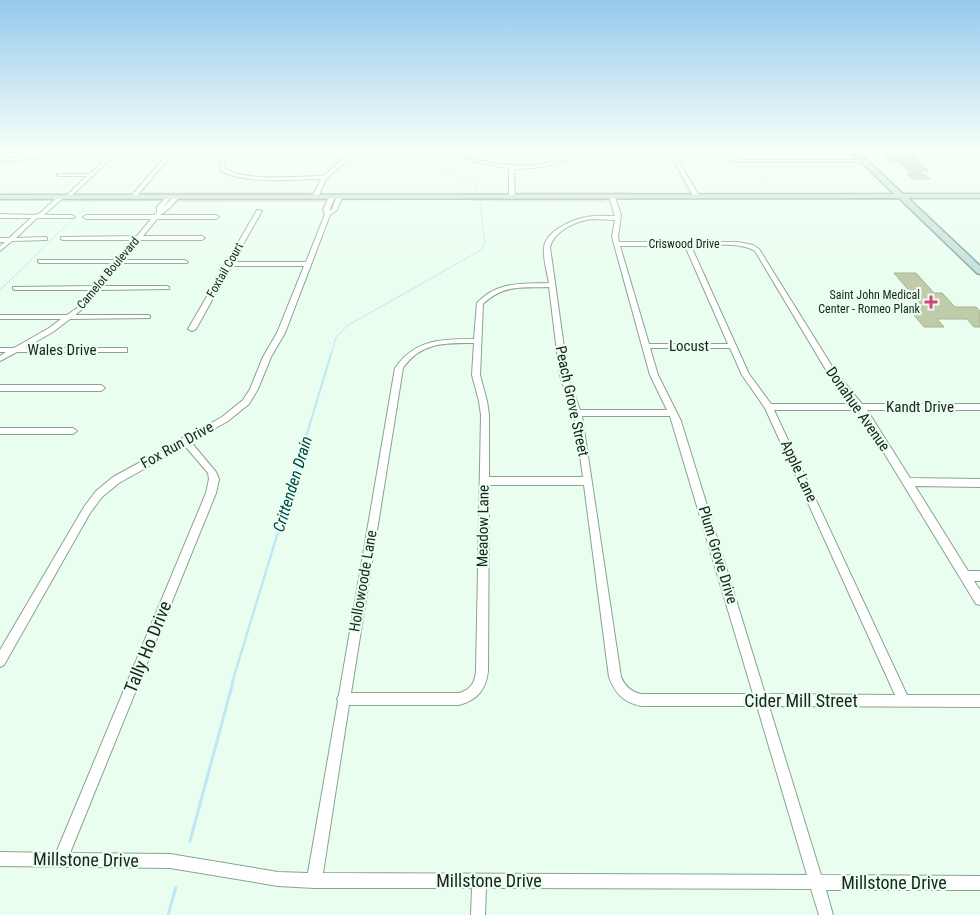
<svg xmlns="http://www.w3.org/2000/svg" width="980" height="915" viewBox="0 0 980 915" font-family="'Roboto Condensed',sans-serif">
	<rect width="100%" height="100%" fill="#eafeef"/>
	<g fill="#e4dcc1">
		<polygon points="142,192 307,192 313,193 300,195 149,195 140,193"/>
		<polygon points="515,192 630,192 631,194 543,195"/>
		<polygon points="97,199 157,199 162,201 58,202"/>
		<polygon points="188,199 305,199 324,200 327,202 174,202"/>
		<polygon points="474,199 602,199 609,202 469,201"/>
	</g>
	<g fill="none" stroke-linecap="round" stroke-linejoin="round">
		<g stroke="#bce9f4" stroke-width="1">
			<polyline points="391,149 474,183 477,191"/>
			<polyline points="0,290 89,203"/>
			<polyline points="331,355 336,337 347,326 481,250 485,244 480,204"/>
		</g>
		<polyline stroke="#bce9f4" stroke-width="2" points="287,500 331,354"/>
		<polyline stroke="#bce9f4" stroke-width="2.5" points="232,683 288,499"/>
		<g stroke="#bce9f4" stroke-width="3">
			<polyline points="190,841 233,682"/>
			<polyline points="168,915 176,887"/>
		</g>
	</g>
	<g fill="#bfcba9" stroke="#a8b098">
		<polygon points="878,149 909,150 920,158 915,158 929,171 919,171 930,179 913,179 907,174 912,174 899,162 891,161"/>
		<polygon points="894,273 916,273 934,293 942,293 955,307 976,307 980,311 980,327 974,327 967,319 937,319 944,327 924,327 907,307 923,307"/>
	</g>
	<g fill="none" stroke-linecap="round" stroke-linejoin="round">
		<g stroke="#8ba291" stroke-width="2">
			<g id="street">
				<polygon points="5,149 10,149 0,155 0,152"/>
				<path d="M86,149H103L118,152L68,199L66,198V196L87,176H59L57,175V174H90L112,153C75,149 38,161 0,161V159L29,157Z"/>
				<polygon points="172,149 177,149 135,198 131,198 131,196"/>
				<path d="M233,149H238L224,163L225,169C249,182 295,176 323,176L344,158L273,153L260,149L346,156L351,149H355L348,160L326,179L318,197L315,199L312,197L321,179C291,179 249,185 221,171L220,163Z"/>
				<path d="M438,149H445L469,158L496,164L526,166L554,162L583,149H589C567,164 540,169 514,169L515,197L512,199L509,197V168L480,163Z"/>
				<polygon points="666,149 671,149 676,156 699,196 698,197 693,196 672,157"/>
				<polygon points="721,149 725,149 731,157 740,160 864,160 866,161 864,162 740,162 727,159"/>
				<polygon points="168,195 171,197 163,208 174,196 179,197 170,208 160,215 216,215 219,217 216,219 157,219 143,236 202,236 205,238 202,240 140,240 123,260 185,260 188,262 187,263 120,263 102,286 167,286 169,287 169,289 98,290 81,310 75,315 148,315 150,316 150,318 70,319 53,332 25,348 127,348 127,352 17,352 0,361 0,356 6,352 0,352 0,348 14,348 49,328 61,319 0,319 0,315 67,315 77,308 91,290 15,290 13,289 13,287 95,286 114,263 40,263 38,262 38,260 117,260 134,240 63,240 61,239 61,237 137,236 151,219 86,219 83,217 86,215 154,215 157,212 157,207"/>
				<path d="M332,195L335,197L329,211L332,209L337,196L342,197L337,210L330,215L285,333L271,357L258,389L249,404L228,421L191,442L216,472L219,479L216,493L70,853L170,854L278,872L308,873L338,701L337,699L339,695L395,368C415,339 442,339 474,339L477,303C497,281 521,284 549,283C547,272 543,259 544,248C545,231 573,219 587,217C596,215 606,216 615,216L609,197L612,195L615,197L621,215L618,237L619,242H738L753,245L759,249L835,371L862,404H980V410H867L910,478L980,479V487L915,486L968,571H980V581H974L980,590V605L976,604L858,410H774L907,695H980V707L769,706L821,875L980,876V890H826L833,915H819L811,889L486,888L485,915H471L472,888H314L278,886L170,868L0,866V852L56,853L206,493L209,479L208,473L185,446L119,483L102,497L90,513L4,665L0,667V650L84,507L96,491L113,477L181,440L182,438L186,437L222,417L243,400L250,389L263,357L277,333L304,266H231L196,329L192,331L188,329L257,210L262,211L233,262H306L325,214L323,210L329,197ZM592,219L615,220L612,237L650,375L667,410H580L568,376L550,247C555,230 576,221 592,219ZM620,246H685L728,344H649ZM691,246C708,246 740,241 755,251L829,375L853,404H771L749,374ZM549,287L560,376L575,419L583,477H489V415L487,401L480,375L483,304C504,284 522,288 549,287ZM474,343L472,375L479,401L481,415L476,671C475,682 471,690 459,693H351L403,368C421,342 445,343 474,343ZM650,348H730L742,375L765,408L895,695L765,694L681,421L658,375ZM582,416H670L753,694H641C631,692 625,686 621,677ZM489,485H584L609,677C615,693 623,702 641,706H757L807,875L323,873L349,705H459C477,700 486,690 488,671Z"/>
				<polygon points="59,196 64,197 44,215 72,215 75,217 74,218 37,218 16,238 45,237 47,238 47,240 12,241 0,251 0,246 5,242 0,242 0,238 9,238 31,218 0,218 0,214 35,215 40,213"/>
				<polygon points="0,385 101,385 105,388 101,391 0,391"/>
				<polygon points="0,428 73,428 77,431 73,434 0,434"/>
			</g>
		</g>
		<g stroke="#8ba291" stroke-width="3">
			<polygon id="secondary" points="848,149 855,149 903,194 980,194 980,198 908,198 980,266 980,274 977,273 899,198 0,199 0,195 894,194"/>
		</g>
		<use href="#street" fill="#fff" fill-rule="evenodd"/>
		<use href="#secondary" fill="#c1e1dd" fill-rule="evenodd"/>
	</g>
	<linearGradient id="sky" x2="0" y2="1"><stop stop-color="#96c9ed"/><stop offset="0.54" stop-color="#f6fff8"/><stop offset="1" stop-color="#f6fff8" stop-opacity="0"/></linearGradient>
	<rect width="980" height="277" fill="url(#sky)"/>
	<path fill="#d04476" stroke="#eafeef" stroke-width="2" d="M928.5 294.5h5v5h5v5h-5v5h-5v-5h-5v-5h5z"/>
	<g text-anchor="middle" stroke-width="4.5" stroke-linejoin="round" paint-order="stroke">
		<g font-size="12" fill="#19221c" stroke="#eafeef">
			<text x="684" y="248">Criswood Drive</text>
			<text transform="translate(225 270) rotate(-60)" y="4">Foxtail Court</text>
			<text transform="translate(108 273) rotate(-50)" y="4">Camelot Boulevard</text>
		</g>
		<g font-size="12" fill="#19221c" stroke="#eafeef" text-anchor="end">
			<text x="920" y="299">Saint John Medical<tspan x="920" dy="14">Center - Romeo Plank</tspan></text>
		</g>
		<g font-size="15" fill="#19221c" stroke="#eafeef">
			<text x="689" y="351">Locust</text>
			<text x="62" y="355">Wales Drive</text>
			<text transform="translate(572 401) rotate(78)" y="5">Peach Grove Street</text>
			<text x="920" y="412">Kandt Drive</text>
			<text transform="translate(858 409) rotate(55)" y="5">Donahue Avenue</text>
			<text transform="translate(177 445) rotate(-29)" y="5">Fox Run Drive</text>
			<text transform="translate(799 471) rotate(65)" y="5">Apple Lane</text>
			<text transform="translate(483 526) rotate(-89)" y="5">Meadow Lane</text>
			<text transform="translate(718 555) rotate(73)" y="5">Plum Grove Drive</text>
			<text transform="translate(363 581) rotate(-80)" y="5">Hollowoode Lane</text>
		</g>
		<g font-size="16" font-style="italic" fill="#00434f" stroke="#eafeef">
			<text transform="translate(292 484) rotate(-73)" y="6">Crittenden Drain</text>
		</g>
		<g font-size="18" fill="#19221c" stroke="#eafeef">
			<text transform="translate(148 647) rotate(-68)" y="6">Tally Ho Drive</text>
			<text x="801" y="707">Cider Mill Street</text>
			<text transform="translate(86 860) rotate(1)" y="6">Millstone Drive</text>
			<text x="489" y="887">Millstone Drive</text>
			<text x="894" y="889">Millstone Drive</text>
		</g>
	</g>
</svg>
